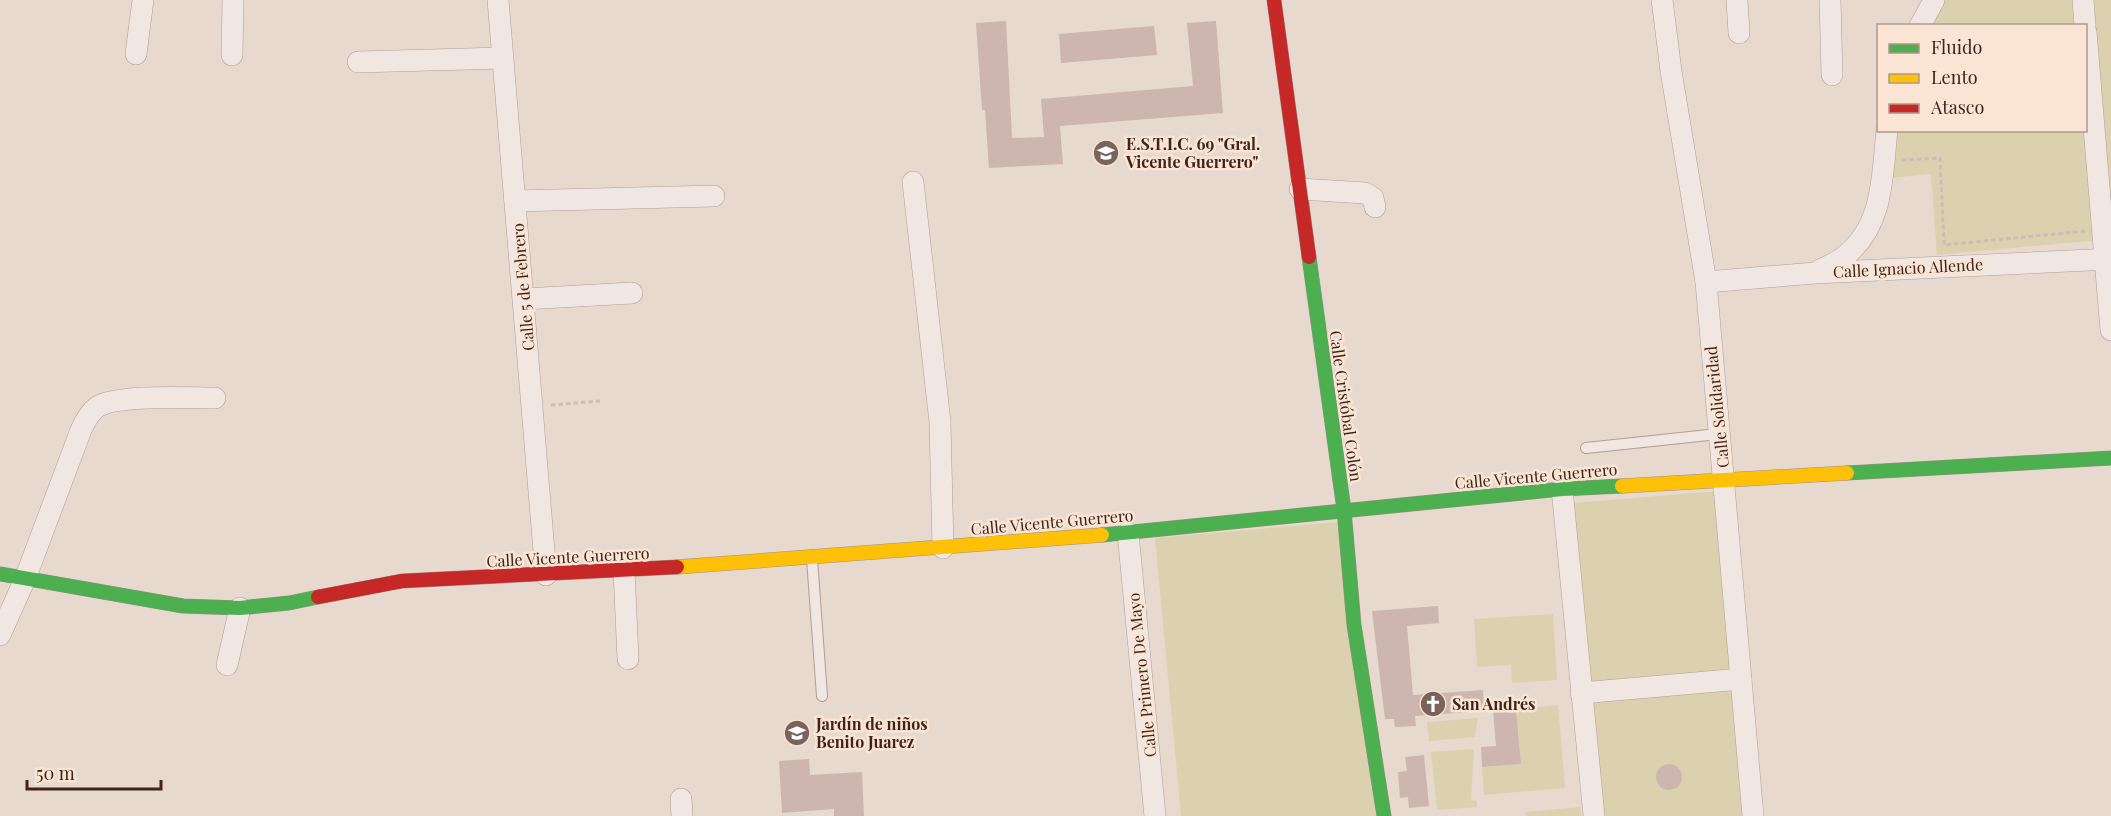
<svg xmlns="http://www.w3.org/2000/svg" width="2111" height="816" viewBox="0 0 2111 816" font-family="'Playfair Display',serif">
	<rect width="100%" height="100%" fill="#e8d9ce"/>
	<g fill="#dcd1af">
		<polygon points="1923,0 2111,0 2111,239 1937,255 1931,174 1890,178 1895,131 2086,130 2086,26 1917,25"/>
		<polygon points="1718,491 1746,816 1601,816 1573,503"/>
		<polygon points="1338,522 1377,816 1181,816 1155,538"/>
		<polygon points="1553,614 1557,680 1512,683 1511,665 1477,667 1474,619"/>
		<polygon points="1558,705 1565,788 1484,795 1482,767 1521,764 1516,709"/>
		<polygon points="1478,718 1475,737 1429,741 1427,722"/>
		<polygon points="1474,749 1471,800 1477,801 1477,807 1437,810 1431,752"/>
		<polygon points="1580,807 1581,816 1526,816 1525,812"/>
	</g>
	<g fill="#ccb6af">
		<polygon points="1006,21 1012,138 1044,137 1041,99 1193,86 1187,23 1216,21 1223,113 1060,126 1063,164 989,168 985,110 982,110 976,23"/>
		<polygon points="1154,26 1157,55 1061,63 1059,34"/>
		<polygon points="1438,606 1439,623 1407,626 1413,695 1483,690 1484,711 1415,716 1416,726 1395,727 1394,719 1385,719 1372,611"/>
		<polygon points="1516,709 1521,764 1482,767 1481,747 1496,746 1493,711"/>
		<polygon points="1424,755 1429,806 1409,808 1408,797 1400,798 1398,772 1407,771 1405,757"/>
		<polygon points="809,759 810,775 862,772 864,816 834,816 834,809 782,813 779,761"/>
		<circle cx="1669" cy="777" r="13"/>
	</g>
	<g fill="none" stroke-linecap="round" stroke-linejoin="round">
		<g stroke="#ae9f97" stroke-width="12">
			<g id="lane">
				<polyline points="1586,448 1718,434"/>
				<polyline points="812,559 822,696"/>
			</g>
		</g>
		<g stroke="#ae9f97" stroke-width="22">
			<g id="street">
				<polyline points="498,0 546,575"/>
				<polyline points="1662,0 1671,71 1706,282 1753,816"/>
				<polyline points="1737,0 1739,33"/>
				<polyline points="1830,0 1832,75"/>
				<polyline points="2083,0 2085,26"/>
				<polyline points="1920,26 1934,0"/>
				<polyline points="2086,32 2111,330"/>
				<polyline points="136,54 143,0"/>
				<polyline points="232,55 233,0"/>
				<polyline points="358,62 502,58"/>
				<polyline points="913,182 940,422 943,548"/>
				<polyline points="1300,189 1365,193 1373,198 1375,207"/>
				<polyline points="515,201 714,196"/>
				<path d="M1820,270C1828,266 1838,262 1845,256C1884,225 1882,176 1887,130"/>
				<polyline points="1706,282 1815,273 2111,259"/>
				<polyline points="524,299 632,293"/>
				<polyline points="1562,489 1594,816"/>
				<polyline points="1128,533 1155,816"/>
				<polyline points="624,571 628,659"/>
				<path d="M0,635L25,579L81,430C85,421 90,412 97,407C117,394 190,398 215,398"/>
				<polyline points="227,665 240,608"/>
				<polyline points="1581,693 1741,679"/>
				<polyline points="681,799 682,816"/>
			</g>
		</g>
		<g stroke="#9d8e87" stroke-width="15">
			<g id="fast">
				<polyline points="1309,257 1344,510 1354,625 1384,816"/>
				<polyline points="1847,473 2111,458"/>
				<polyline points="1102,535 1562,489 1622,486"/>
				<polyline points="0,574 183,606 240,608 289,603 318,597"/>
			</g>
		</g>
		<g stroke="#9d8e87" stroke-width="15">
			<g id="slow">
				<polyline points="1622,486 1847,473"/>
				<polyline points="677,567 1102,535"/>
			</g>
		</g>
		<g stroke="#9d8e87" stroke-width="15">
			<g id="jam">
				<polyline points="1274,0 1309,257"/>
				<polyline points="318,597 402,581 677,567"/>
			</g>
		</g>
		<g stroke="#c9beb8" stroke-width="3" stroke-dasharray="4.5 3" stroke-linecap="butt">
			<polyline points="1902,160 1940,158 1944,245 2085,231"/>
			<polyline points="551,405 600,401"/>
		</g>
		<use href="#lane" stroke="#f0e7e2" stroke-width="10"/>
		<use href="#street" stroke="#f0e7e2" stroke-width="21"/>
		<use href="#fast" stroke="#4caf50" stroke-width="14"/>
		<use href="#slow" stroke="#ffc107" stroke-width="14"/>
		<use href="#jam" stroke="#c62828" stroke-width="14"/>
	</g>
	<defs>
		<g id="school-disc" transform="scale(1.35)"><circle r="9.5" fill="#7a635b" stroke="#fae5d4"/><path d="M0-5L7-2L0 1L-7-2ZM-4 1L0 2.5L4 1V4Q0 6-4 4Z" fill="#fff"/></g>
		<g id="church-disc" transform="scale(1.35)"><circle r="9.5" fill="#7a635b" stroke="#fae5d4"/><path d="M-1.2-6h2.4v3.5h3.3v2.4h-3.3V6h-2.4V-.1h-3.3v-2.4h3.3Z" fill="#fff"/></g>
	</defs>
	<g fill-rule="evenodd">
		<use href="#school-disc" x="1106" y="153"/>
		<use href="#church-disc" x="1433" y="704"/>
		<use href="#school-disc" x="797" y="733"/>
	</g>
	<g text-anchor="middle" stroke-width="5" stroke-linejoin="round" paint-order="stroke">
		<g font-size="16" font-weight="bold" fill="#3f241d" stroke="#fae5d4" text-anchor="start">
			<text x="1126" y="150">E.S.T.I.C. 69 "Gral.<tspan x="1126" dy="18">Vicente Guerrero"</tspan></text>
			<text x="1452" y="710">San Andrés</text>
			<text x="816" y="730">Jardín de niños<tspan x="816" dy="18">Benito Juarez</tspan></text>
		</g>
		<g font-size="16" fill="#3f241d" stroke="#fae5d4">
			<text transform="translate(1908 268) rotate(-3)" y="6">Calle Ignacio Allende</text>
			<text transform="translate(523 287) rotate(-95)" y="6">Calle 5 de Febrero</text>
			<text transform="translate(1346 406) rotate(82)" y="6">Calle Cristóbal Colón</text>
			<text transform="translate(1717 407) rotate(-96)" y="6">Calle Solidaridad</text>
			<text transform="translate(1536 476) rotate(-5)" y="6">Calle Vicente Guerrero</text>
			<text transform="translate(1052 522) rotate(-5)" y="6">Calle Vicente Guerrero</text>
			<text transform="translate(568 557) rotate(-3)" y="6">Calle Vicente Guerrero</text>
			<text transform="translate(1142 675) rotate(-96)" y="6">Calle Primero De Mayo</text>
		</g>
	</g>
	<rect x="1877" y="24" width="210" height="108" fill="#fae5d4" stroke="#af988b" stroke-width="1.5"/>
	<rect x="1889" y="44" width="30" height="9" fill="#4caf50" stroke="#af988b" stroke-width="1.5"/>
	<text x="1931" y="54" font-size="18" fill="#3f241d">Fluido</text>
	<rect x="1889" y="74" width="30" height="9" fill="#ffc107" stroke="#af988b" stroke-width="1.5"/>
	<text x="1931" y="84" font-size="18" fill="#3f241d">Lento</text>
	<rect x="1889" y="104" width="30" height="9" fill="#c62828" stroke="#af988b" stroke-width="1.5"/>
	<text x="1931" y="114" font-size="18" fill="#3f241d">Atasco</text>
	<path d="M27 780v9h134v-9" fill="none" stroke="#3f241d" stroke-width="3"/>
	<text x="36" y="780" font-size="18" fill="#3f241d" stroke="#fae5d4" stroke-width="4.5" paint-order="stroke">50 m</text>
</svg>
